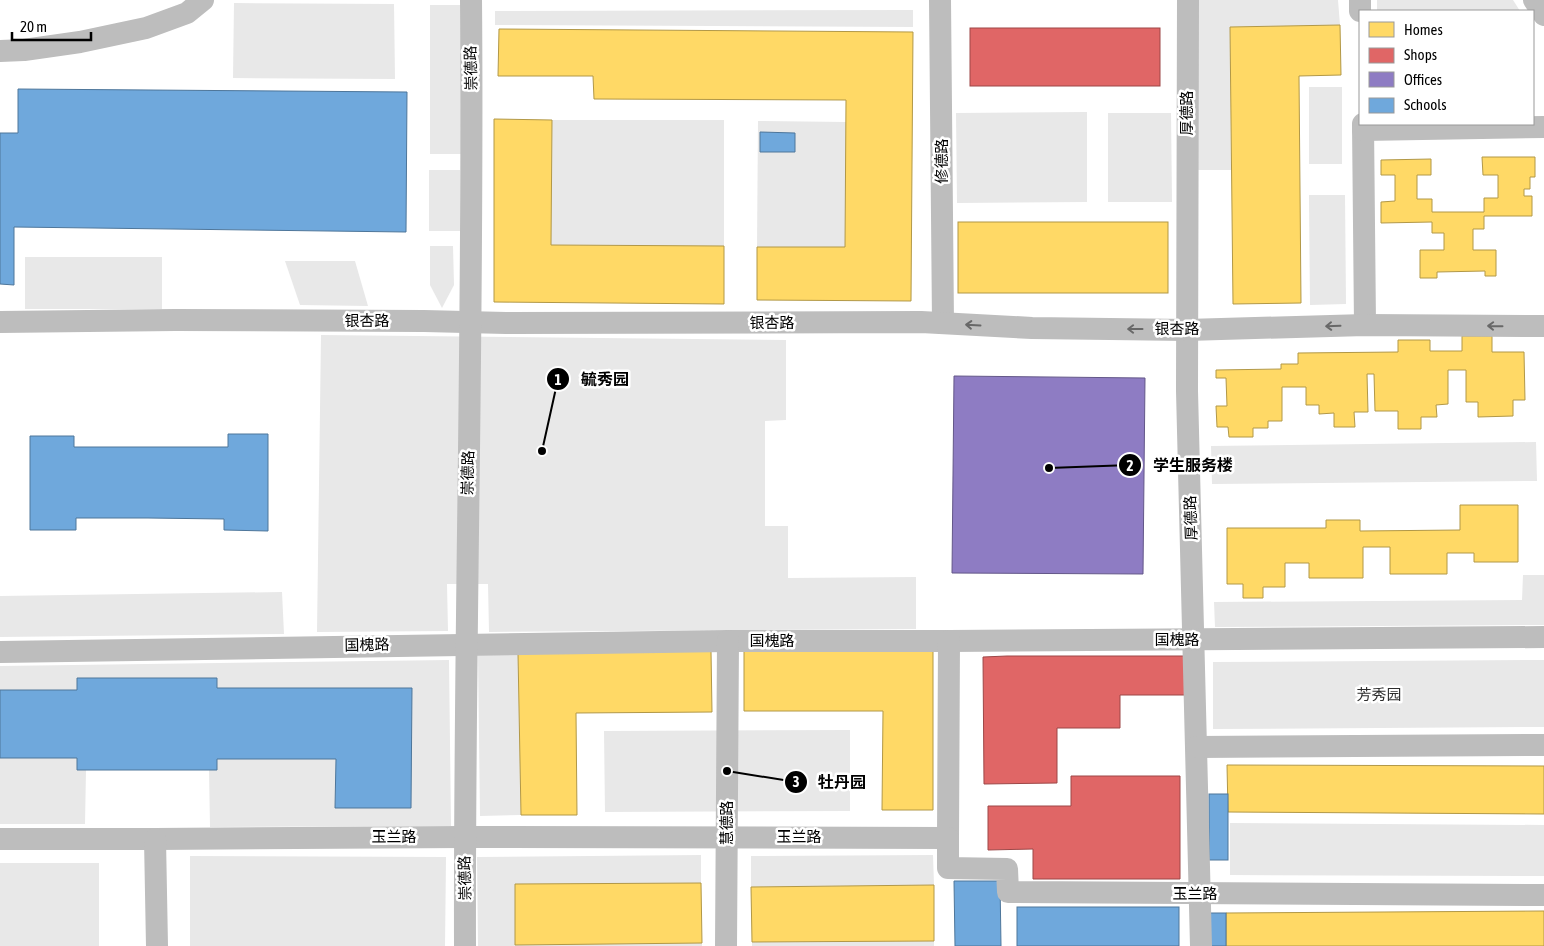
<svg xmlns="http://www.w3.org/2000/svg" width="1544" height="946" viewBox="0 0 1544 946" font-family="'Asap Condensed','Noto Sans SC',sans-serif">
	<rect width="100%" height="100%" fill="#fff"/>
	<g fill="#e8e8e8">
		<polygon points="1198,0 1338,0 1340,25 1230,27 1231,170 1197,170"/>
		<polygon points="1377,0 1513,0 1520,11 1377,11"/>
		<polygon points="234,3 394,4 395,79 233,78"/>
		<rect x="430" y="5" width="31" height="149"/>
		<polygon points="913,10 913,27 495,25 495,11"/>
		<rect x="1309" y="87" width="33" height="77"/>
		<polygon points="1087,112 1087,202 957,203 956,113"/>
		<polygon points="1108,113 1171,113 1172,202 1108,202"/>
		<polygon points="552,120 724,120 724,246 551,245"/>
		<polygon points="758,121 846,122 845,247 757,247"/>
		<rect x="429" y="170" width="31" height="61"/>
		<polygon points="1345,195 1346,304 1310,305 1309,195"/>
		<polygon points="430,246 453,246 454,285 442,308 430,285"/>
		<rect x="25" y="257" width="137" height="52"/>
		<polygon points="285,261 355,261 368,306 300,305"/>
		<polygon points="321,335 786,340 786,420 765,421 765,526 788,526 788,578 916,577 916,629 489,632 488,584 447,584 448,631 317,632"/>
		<polygon points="1536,442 1537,481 1212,484 1211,446"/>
		<polygon points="1523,575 1544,575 1544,625 1215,627 1214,602 1522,600"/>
		<polygon points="282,592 284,634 0,637 0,596"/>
		<polygon points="518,653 521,815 480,816 478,654"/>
		<polygon points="449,660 451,826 210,827 209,770 217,770 217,759 336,759 335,808 411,808 411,688 217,688 216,678 78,678 77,690 0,690 0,666"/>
		<polygon points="1544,660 1544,727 1213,729 1213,662"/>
		<polygon points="850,730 850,811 605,812 604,731"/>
		<polygon points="0,758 77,758 77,769 86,770 85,824 0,824"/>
		<polygon points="1230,823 1544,825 1544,876 1230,875"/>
		<polygon points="701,855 701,883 515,884 515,945 702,943 702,946 478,946 477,857"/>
		<polygon points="933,855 934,885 751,887 751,856"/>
		<polygon points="190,856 446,857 445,946 190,946"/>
		<rect x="0" y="863" width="99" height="83"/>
		<polygon points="934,941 934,946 752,946 752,942"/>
	</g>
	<g fill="#ffd966" stroke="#b29847">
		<polygon points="1340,25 1341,75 1299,76 1301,303 1233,304 1230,27"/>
		<polygon points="499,29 913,32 911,301 757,300 757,247 845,247 846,100 594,99 593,76 498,76"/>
		<polygon points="494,119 552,120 551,245 724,246 724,304 494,302"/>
		<polygon points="1482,157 1535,157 1535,177 1530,177 1530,189 1524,189 1524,196 1532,196 1532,216 1484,216 1484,229 1473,229 1473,250 1496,250 1496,276 1485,276 1485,271 1437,272 1437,278 1420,278 1420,250 1444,250 1444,233 1432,233 1432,222 1381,223 1381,202 1395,201 1395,175 1381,175 1381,160 1431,159 1431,175 1417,175 1417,199 1432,199 1432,212 1484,212 1484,198 1498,198 1498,175 1483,175"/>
		<rect x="958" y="222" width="210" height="71"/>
		<polygon points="1462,336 1492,336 1492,352 1524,352 1525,400 1513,400 1513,416 1478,417 1478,402 1466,402 1466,370 1448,370 1448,404 1436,405 1437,417 1421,417 1421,429 1398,429 1398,411 1375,411 1374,374 1367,374 1368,412 1354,412 1355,427 1334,427 1334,413 1319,414 1319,405 1306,405 1306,387 1282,387 1282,421 1268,421 1268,428 1253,428 1253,437 1229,437 1228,427 1217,427 1216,406 1227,406 1226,378 1216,378 1216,370 1281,369 1281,364 1298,364 1298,353 1398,352 1398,340 1430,340 1430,351 1462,351"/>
		<polygon points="1460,505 1518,505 1518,562 1474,562 1474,553 1447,553 1447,574 1390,574 1390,547 1363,547 1363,578 1309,578 1309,563 1285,563 1285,587 1263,587 1263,598 1243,598 1243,584 1227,584 1227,528 1326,528 1326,520 1360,520 1360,531 1460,530"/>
		<polygon points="711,651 712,712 576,713 577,815 521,815 518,653"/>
		<polygon points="744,651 933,651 933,810 882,810 883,711 744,711"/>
		<polygon points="1227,765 1544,766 1544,814 1228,812"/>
		<polygon points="701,883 702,943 515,945 515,884"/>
		<polygon points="934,885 934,941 752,942 751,887"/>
		<polygon points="1544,911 1544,946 1226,946 1226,913"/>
	</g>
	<g fill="#e06666" stroke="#9d4747">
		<rect x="970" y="28" width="190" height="58"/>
		<polygon points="1007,656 1185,656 1185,695 1120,695 1120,728 1057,728 1057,783 984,784 983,657"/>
		<polygon points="1071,776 1180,776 1180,879 1033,879 1033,849 988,850 988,806 1071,806"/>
	</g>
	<polygon fill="#8e7cc3" stroke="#635788" points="954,376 1145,378 1143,574 952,573"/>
	<g fill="#6fa8dc" stroke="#4e769a">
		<polygon points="18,89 407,92 406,232 14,227 14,285 0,284 0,133 18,133"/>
		<polygon points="760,132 795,133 795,152 760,152"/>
		<polygon points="228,434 268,434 268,531 224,530 224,519 148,518 76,518 76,530 30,530 30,436 74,436 74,447 228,447"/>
		<polygon points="77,678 217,678 217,688 412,688 411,808 335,808 336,759 217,759 217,770 77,770 77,758 0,758 0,690 77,690"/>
		<rect x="1209" y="794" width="19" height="66"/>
		<polygon points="954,881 1000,881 1001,946 955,946"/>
		<rect x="1017" y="907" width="162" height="39"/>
		<rect x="1208" y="913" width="18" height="33"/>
	</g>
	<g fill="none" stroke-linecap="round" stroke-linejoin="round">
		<g stroke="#bdbdbd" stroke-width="22">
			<polyline points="940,0 943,323"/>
			<polyline points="1188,0 1187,391 1201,946"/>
			<polyline points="1360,0 1360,11"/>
			<polyline points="1534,0 1544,15"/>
			<polyline points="0,51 24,50 80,42 146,28 187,13 203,0"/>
			<polyline points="1363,124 1365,325"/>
			<polyline points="1363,130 1544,127"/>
			<polyline points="0,322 175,320 424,321 506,323 921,322 1032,328 1187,330 1365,325 1544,326"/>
			<polyline points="0,652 728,641 949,641 1544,637"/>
			<polyline points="1197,747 1544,745"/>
			<polyline points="948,838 949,641"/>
			<polyline points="0,839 155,839 464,837 948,838 948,868 1007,869 1008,892 1544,895"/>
			<polyline points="155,839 157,946"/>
			<path d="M465,946C464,631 474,315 471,0"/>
			<polyline points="726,946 728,641"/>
		</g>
	</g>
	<defs><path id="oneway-shaft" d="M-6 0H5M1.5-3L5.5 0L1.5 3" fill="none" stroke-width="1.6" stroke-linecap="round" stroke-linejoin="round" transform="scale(1.25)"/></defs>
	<g stroke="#686868">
		<use href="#oneway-shaft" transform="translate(973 325) rotate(-177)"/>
		<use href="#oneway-shaft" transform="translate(1333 326) rotate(178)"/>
		<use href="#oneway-shaft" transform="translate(1495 326) rotate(-179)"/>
		<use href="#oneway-shaft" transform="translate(1135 329) rotate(-180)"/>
	</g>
	<g text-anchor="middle" stroke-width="5" stroke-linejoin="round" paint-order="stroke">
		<g font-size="15" fill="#000" stroke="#fff">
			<text transform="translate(471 68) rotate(-91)" y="5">崇德路</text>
			<text transform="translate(1187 113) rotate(-90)" y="5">厚德路</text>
			<text transform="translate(942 161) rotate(-90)" y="5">修德路</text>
			<text x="367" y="326">银杏路</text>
			<text x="772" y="328">银杏路</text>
			<text x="1177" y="334">银杏路</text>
			<text transform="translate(468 473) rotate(-89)" y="5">崇德路</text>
			<text transform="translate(1191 518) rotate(-92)" y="5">厚德路</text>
			<text x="1177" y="645">国槐路</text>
			<text x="772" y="646">国槐路</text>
			<text transform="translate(367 645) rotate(-1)" y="5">国槐路</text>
			<text transform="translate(727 823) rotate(-90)" y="5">慧德路</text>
			<text x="394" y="842">玉兰路</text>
			<text x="799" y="842">玉兰路</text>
			<text transform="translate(465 878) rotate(-91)" y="5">崇德路</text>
			<text x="1195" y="899">玉兰路</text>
		</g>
		<g font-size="15" fill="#2c2c2c" stroke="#fff">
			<text x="1379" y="700">芳秀园</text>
		</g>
	</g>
	<path fill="none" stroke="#000" stroke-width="2" d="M542 451L558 379M1049 468L1130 465M727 771L796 782"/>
	<g fill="#000" stroke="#fff" stroke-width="2">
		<circle cx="542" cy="451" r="5"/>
		<circle cx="1049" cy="468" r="5"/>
		<circle cx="727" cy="771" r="5"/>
		<circle cx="558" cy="379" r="12"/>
		<circle cx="1130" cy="465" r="12"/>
		<circle cx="796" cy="782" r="12"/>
	</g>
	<g font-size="15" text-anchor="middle" font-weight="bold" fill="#fff">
		<text x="558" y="385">1</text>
		<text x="1130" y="471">2</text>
		<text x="796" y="787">3</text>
	</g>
	<g font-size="16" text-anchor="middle" font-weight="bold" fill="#000" stroke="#fff" stroke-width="5" stroke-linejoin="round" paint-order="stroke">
		<text x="605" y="385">毓秀园</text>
		<text x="1193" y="471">学生服务楼</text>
		<text x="842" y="788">牡丹园</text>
	</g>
	<rect x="1359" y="10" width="175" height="115" fill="#ffffff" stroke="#999999"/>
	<rect x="1369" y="22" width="25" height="15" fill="#ffd966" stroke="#999999"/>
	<text x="1404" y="35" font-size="15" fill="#000000">Homes</text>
	<rect x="1369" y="48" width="25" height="15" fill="#e06666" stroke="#999999"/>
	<text x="1404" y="60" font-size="15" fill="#000000">Shops</text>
	<rect x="1369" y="72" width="25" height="15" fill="#8e7cc3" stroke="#999999"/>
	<text x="1404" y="85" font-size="15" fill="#000000">Offices</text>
	<rect x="1369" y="98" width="25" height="15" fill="#6fa8dc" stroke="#999999"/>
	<text x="1404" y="110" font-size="15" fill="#000000">Schools</text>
	<path d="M12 32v8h79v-8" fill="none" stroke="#000000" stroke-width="2.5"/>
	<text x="20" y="32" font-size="15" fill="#000000" stroke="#ffffff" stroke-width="4" paint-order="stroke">20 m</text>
</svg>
